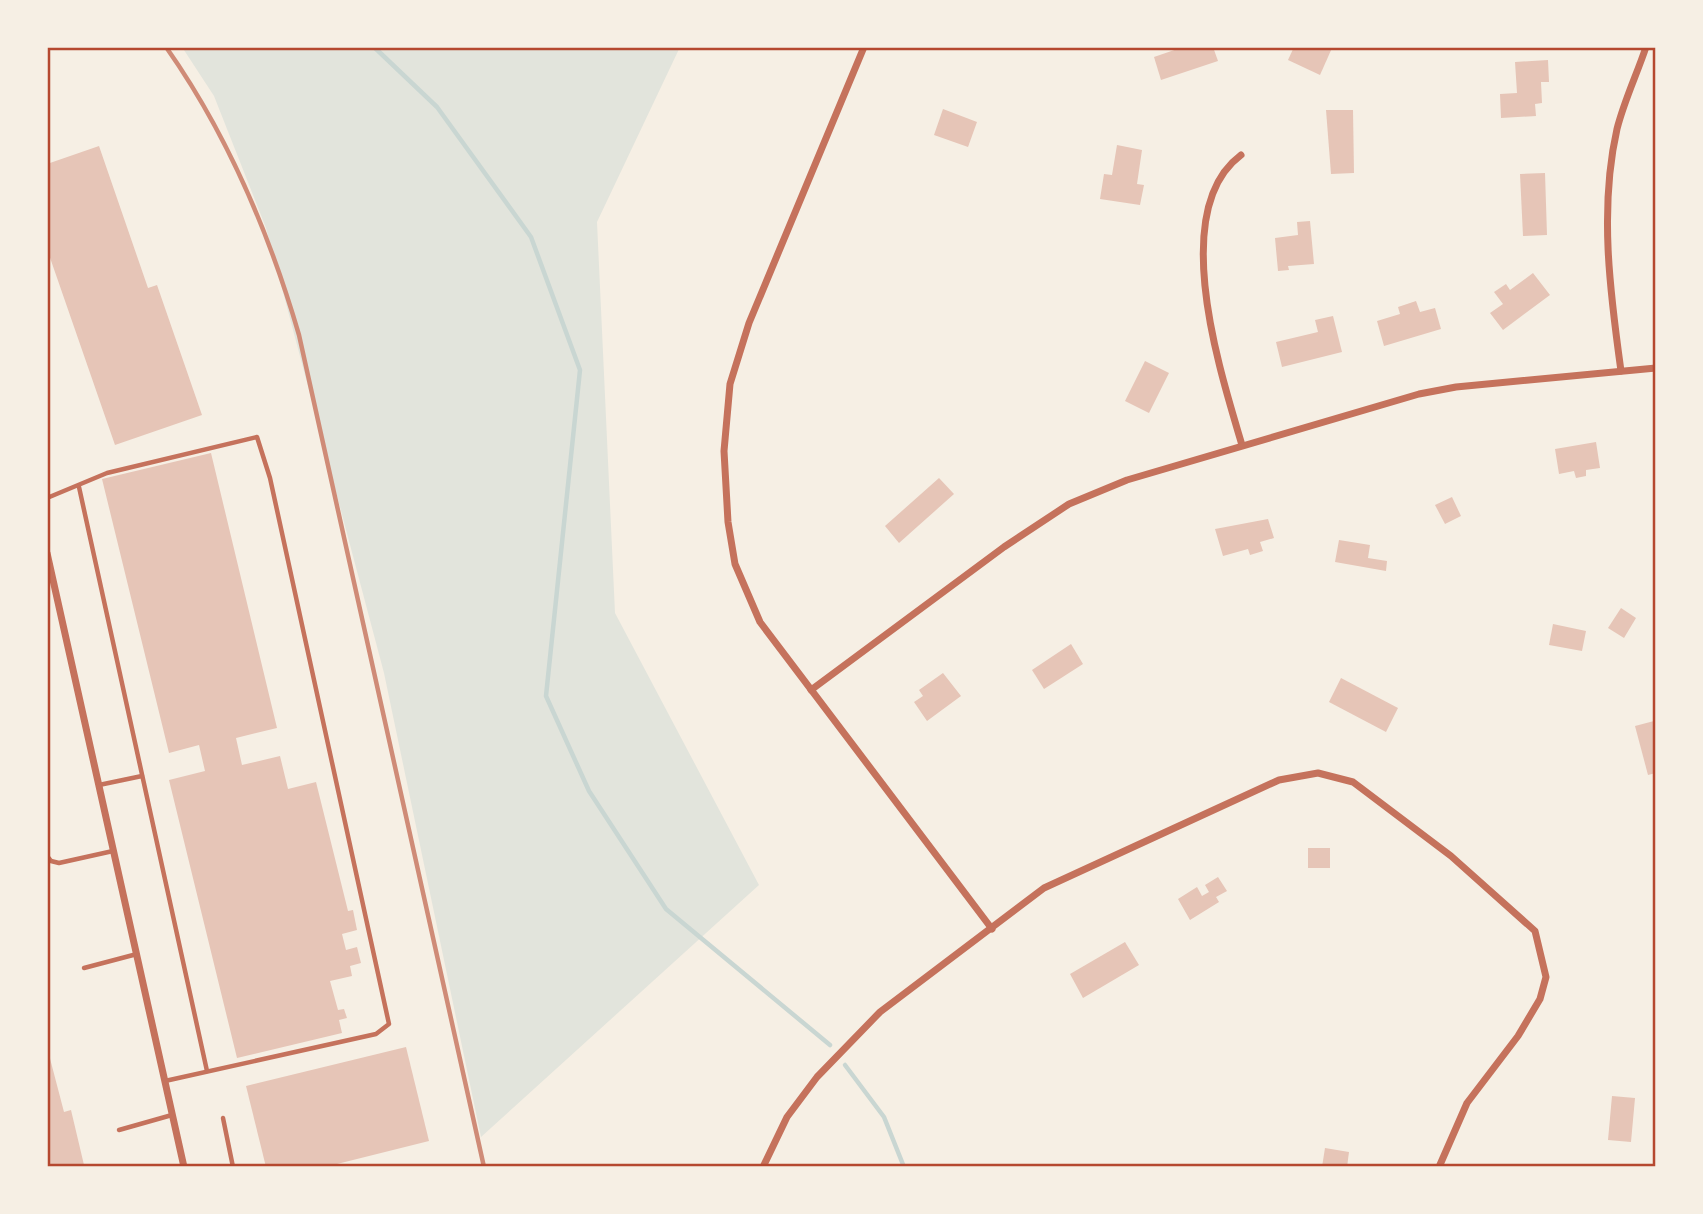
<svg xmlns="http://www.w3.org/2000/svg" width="1703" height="1214" viewBox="0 0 1703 1214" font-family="'Fira Sans',sans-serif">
	<rect width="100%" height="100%" fill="#f6efe4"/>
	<polygon fill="#e2e4dc" points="182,47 680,47 597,222 615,613 759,885 481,1137 384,673 266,228 214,96"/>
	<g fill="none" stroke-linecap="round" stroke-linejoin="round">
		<g stroke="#c9d6d2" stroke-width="4.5">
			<polyline points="374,47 437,107 531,237 580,370 546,696 589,791 666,909 830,1045"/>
			<polyline points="845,1065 884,1117 904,1167"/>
		</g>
	</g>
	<g fill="#e6c5b7">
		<polygon points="1183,47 1213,47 1218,61 1161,80 1154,57"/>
		<polygon points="1294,47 1330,47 1332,48 1320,75 1288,60"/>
		<polygon points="1548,60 1549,82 1541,82 1542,103 1535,104 1536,116 1501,118 1500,94 1517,93 1515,62"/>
		<polygon points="943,109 977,122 968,147 934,135"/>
		<polygon points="1326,110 1353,110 1354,173 1331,174"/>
		<polygon points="1117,145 1142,150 1137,184 1144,185 1140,205 1100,199 1104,174 1112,175"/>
		<polygon points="99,146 148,288 157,285 202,415 115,445 47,249 47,164"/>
		<polygon points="1545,173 1547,235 1523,236 1520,174"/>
		<polygon points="1310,221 1314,264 1288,266 1289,270 1278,271 1275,238 1298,235 1297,222"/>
		<polygon points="1533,273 1550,295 1503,330 1490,313 1503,304 1494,292 1506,284 1510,290"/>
		<polygon points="1416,301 1420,312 1435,308 1441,329 1384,346 1377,321 1400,314 1398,307"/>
		<polygon points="1333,316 1342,352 1282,367 1276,342 1318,332 1315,320"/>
		<polygon points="1145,361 1169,373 1149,413 1125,401"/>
		<polygon points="1596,442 1600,468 1586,470 1586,476 1576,478 1574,471 1559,474 1555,449"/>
		<polygon points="211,453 277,728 236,738 242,765 280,756 288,789 316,782 348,911 353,910 357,930 342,934 346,950 357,947 361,963 350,966 352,976 330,981 338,1010 344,1009 347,1018 339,1020 342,1033 237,1058 169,780 205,771 199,745 169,753 102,479"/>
		<polygon points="939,478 954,494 899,543 885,526"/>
		<polygon points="1452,497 1461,516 1445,524 1435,505"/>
		<polygon points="1268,519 1274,538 1260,542 1263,551 1250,555 1248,549 1223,556 1215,529"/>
		<polygon points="1339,540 1370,545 1368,558 1387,561 1386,571 1335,562"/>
		<polygon points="1621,608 1636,618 1624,638 1608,628"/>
		<polygon points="1553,624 1586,631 1582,651 1549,645"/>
		<polygon points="1071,644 1083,664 1044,689 1032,670"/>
		<polygon points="943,673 961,696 927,721 914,702 923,696 919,690"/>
		<polygon points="1341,678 1398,708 1386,732 1329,702"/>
		<polygon points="1654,721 1656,773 1648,775 1635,726"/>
		<rect x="1308" y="848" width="22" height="20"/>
		<polygon points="1218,877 1227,891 1216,897 1219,902 1190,920 1178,899 1197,887 1202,896 1209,892 1205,885"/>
		<polygon points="1125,942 1139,965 1083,998 1070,974"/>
		<polygon points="47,1047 64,1112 71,1110 84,1165 47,1167"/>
		<polygon points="406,1047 429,1141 325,1167 266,1167 246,1086"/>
		<polygon points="1612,1096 1635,1098 1631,1142 1608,1140"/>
		<polygon points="1325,1148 1349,1152 1347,1167 1322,1167"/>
	</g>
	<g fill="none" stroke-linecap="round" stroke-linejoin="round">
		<g stroke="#c5725c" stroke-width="4.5">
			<polyline points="79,487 207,1071"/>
			<polyline points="47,498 107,473 257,437 270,478 389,1024 376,1034 165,1081"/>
			<polyline points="99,785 142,776"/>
			<polyline points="47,856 51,861 59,863 113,851"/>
			<polyline points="84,968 137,954"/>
			<polyline points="223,1118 233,1167"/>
			<polyline points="119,1130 172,1115"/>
		</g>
		<g stroke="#c5725c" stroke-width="7">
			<polyline points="864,47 749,323 730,384 724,451 728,522 735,564 760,622 992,929"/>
			<path d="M1241,155C1167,210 1221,374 1242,445"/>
			<path d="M1621,371C1610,292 1599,208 1617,129C1624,101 1637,74 1646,47"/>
			<polyline points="47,553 184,1167"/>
			<polyline points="811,690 1004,547 1069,504 1127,480 1419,394 1456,387 1656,368"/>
			<polyline points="763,1167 787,1117 817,1077 880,1012 1044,888 1279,780 1318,773 1353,782 1451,856 1535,931 1546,977 1540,999 1518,1036 1467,1103 1439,1167"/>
		</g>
		<path stroke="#cf8b77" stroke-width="4.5" d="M166,47C228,135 269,232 299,335L484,1167"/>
	</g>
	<rect width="1703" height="1214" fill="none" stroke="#f6efe4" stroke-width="98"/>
	<rect x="49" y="49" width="1605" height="1116" fill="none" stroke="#b5482f" stroke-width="2.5"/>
</svg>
